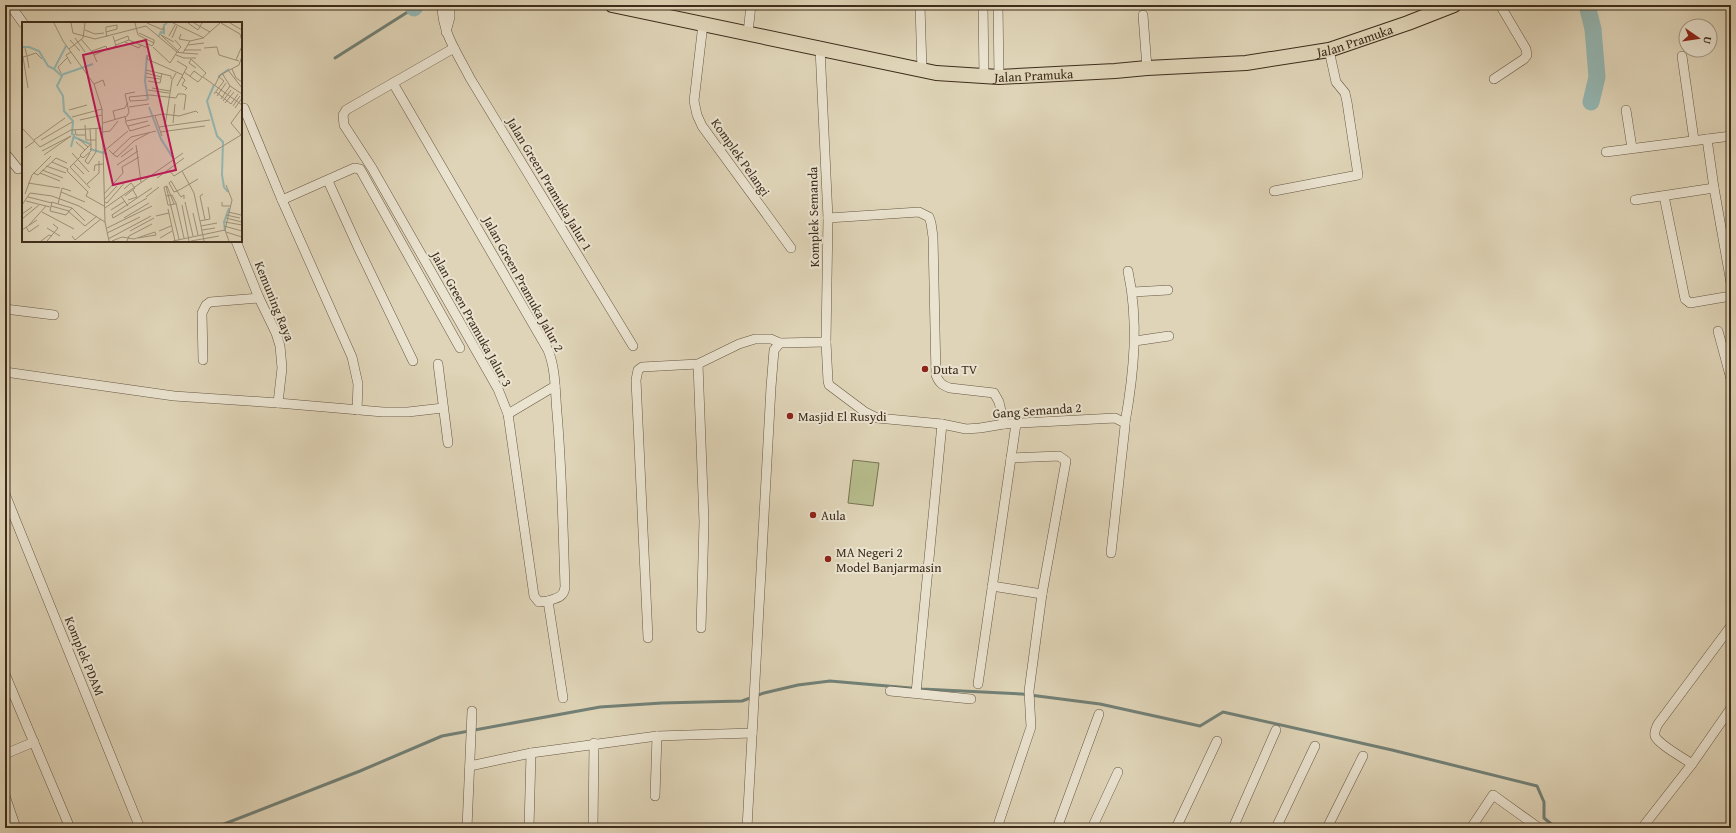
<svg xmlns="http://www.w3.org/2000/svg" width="1736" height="833" viewBox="0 0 1736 833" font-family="'Gentium Book Plus',serif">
	<rect width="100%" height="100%" fill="#dfd4b7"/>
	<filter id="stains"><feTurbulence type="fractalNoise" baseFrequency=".005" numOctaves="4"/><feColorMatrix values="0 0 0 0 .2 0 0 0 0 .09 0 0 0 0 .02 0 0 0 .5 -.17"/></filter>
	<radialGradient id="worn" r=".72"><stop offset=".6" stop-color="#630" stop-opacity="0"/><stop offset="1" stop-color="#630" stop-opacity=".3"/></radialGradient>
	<polygon fill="#b6bc8c" stroke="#7a7454" points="853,460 879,463 873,506 848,503"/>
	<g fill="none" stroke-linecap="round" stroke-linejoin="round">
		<g stroke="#728076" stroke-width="3">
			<polyline points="335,58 414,8"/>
			<polyline points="206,828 224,824 360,771 442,736 600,707 662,703 742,701 764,693 798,685 830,681 922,689 1022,694 1100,704 1200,726 1223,712 1392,750 1537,786 1544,802 1544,818 1556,828"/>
		</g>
		<g stroke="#94b7b3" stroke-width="17">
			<polyline points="1587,5 1593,29 1597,77 1591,102"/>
			<polyline points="414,8 416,5"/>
		</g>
		<g stroke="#665742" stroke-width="10">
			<g id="minor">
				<polyline points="10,5 23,23"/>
				<path d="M442,5C442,33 458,54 470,78L633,346"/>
				<polyline points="920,5 922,70"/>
				<polyline points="983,5 984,77"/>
				<polyline points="998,5 999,77"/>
				<polyline points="1143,15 1147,68"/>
				<polyline points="703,24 694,101 697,115 702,126 791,248"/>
				<polyline points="446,32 450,17 450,5"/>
				<polyline points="748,33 751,5"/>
				<path d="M454,48L393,83L548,350C556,370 555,391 557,413C562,471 563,529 565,587C564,597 557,598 548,601L563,698"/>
				<polyline points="820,48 828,218 826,342 828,381 829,385 865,412 877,418 942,424 966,429 980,428 1004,424 1115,418 1125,423 1125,426 1111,553"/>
				<polyline points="1682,56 1694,140"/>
				<polyline points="1494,79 1524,59 1527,55 1526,49 1500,5"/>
				<polyline points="393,83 346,110 343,115 344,125 372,168 498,389 508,414 534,596 539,602 548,601"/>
				<polyline points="244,108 282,200 352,357 358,384 357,410"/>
				<polyline points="1626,110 1632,148"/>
				<polyline points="1707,139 1714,188 1731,283"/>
				<polyline points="1606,152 1731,136"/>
				<polyline points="5,153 18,169"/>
				<polyline points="328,181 358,247 413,361"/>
				<polyline points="1274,191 1358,175 1347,102 1345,93 1336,82 1329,50"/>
				<polyline points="1664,196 1685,299 1690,303 1731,296"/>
				<polyline points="282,200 354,168 360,169 460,348"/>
				<polyline points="1635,200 1714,188"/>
				<path d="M828,218L919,212L929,217L931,223L933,237L936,375C939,383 942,385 950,388L994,393L999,402L1004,424"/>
				<polyline points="236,241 259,298 276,333 280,346 282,368 278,403"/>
				<polyline points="1133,292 1168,290"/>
				<polyline points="5,309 54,315"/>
				<polyline points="1718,331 1731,379"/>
				<polyline points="1135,341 1169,336"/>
				<polyline points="203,360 202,313 206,305 210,302 259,298"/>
				<polyline points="438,364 448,443"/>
				<polyline points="698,364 704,522 701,628"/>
				<polyline points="5,372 174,396 278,403 383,412 408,412 443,408"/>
				<polyline points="508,414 555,386"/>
				<path d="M1125,423C1134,372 1139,322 1128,271"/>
				<polyline points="5,494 140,828"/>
				<polyline points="992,586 1042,594"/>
				<polyline points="648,638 636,380 638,370 642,367 698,364 739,344 755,339 771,339 780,343"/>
				<polyline points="5,674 70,828"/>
				<polyline points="978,684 1016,424"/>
				<polyline points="890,691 971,699"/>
				<polyline points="916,693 942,424"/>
				<polyline points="5,754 34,742"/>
				<path d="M1692,764C1684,758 1659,745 1655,736C1654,732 1656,728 1658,724L1731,626"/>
				<polyline points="470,766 531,753 657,736 752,733"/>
				<polyline points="5,796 16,828"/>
				<polyline points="655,796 657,736"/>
				<polyline points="467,828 472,711"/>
				<polyline points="529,828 531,753"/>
				<polyline points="593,828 594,743"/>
				<polyline points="747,828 771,387 774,350 780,343 826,342"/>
				<polyline points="997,828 1031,727 1029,691 1042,594 1066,461 1059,456 1011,458"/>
				<polyline points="1057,828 1099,714"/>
				<polyline points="1092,828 1118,772"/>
				<polyline points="1176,828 1217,741"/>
				<polyline points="1233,828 1276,730"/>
				<polyline points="1276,828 1315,746"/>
				<polyline points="1327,828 1363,756"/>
				<polyline points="1471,828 1493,795 1539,828"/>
				<polyline points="1642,828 1692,764 1731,708"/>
			</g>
		</g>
		<g stroke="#3e2d1b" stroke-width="16">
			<g id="primary">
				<path id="s1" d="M612,5L936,73L999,77L1115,71L1147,68L1246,63L1329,50L1408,23L1454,5"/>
			</g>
		</g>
		<use href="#minor" stroke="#eae3d0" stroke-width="9"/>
		<use href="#primary" stroke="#dfd4b7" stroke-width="14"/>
	</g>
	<g fill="#8f2418" stroke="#eae3d0" stroke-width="1.5">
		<circle cx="925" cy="369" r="4"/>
		<circle cx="790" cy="416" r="4"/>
		<circle cx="813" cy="515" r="4"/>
		<circle cx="828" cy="559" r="4"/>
	</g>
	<g text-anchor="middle" stroke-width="4" stroke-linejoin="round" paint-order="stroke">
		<g font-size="13" fill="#3e2d1b" stroke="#eae3d0">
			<text dy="5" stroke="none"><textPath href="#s1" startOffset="753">Jalan Pramuka</textPath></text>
			<text dy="5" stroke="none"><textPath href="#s1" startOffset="429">Jalan Pramuka</textPath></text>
			<text transform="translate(741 157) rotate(55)" y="5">Komplek Pelangi</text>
			<text transform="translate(550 184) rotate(59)" y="5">Jalan Green Pramuka Jalur 1</text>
			<text transform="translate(813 217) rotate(-91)" y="5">Komplek Semanda</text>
			<text transform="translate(524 284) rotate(61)" y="5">Jalan Green Pramuka Jalur 2</text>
			<text transform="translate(275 301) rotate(68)" y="5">Kemuning Raya</text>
			<text transform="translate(472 319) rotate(61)" y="5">Jalan Green Pramuka Jalur 3</text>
			<text transform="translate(1037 410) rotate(-4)" y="5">Gang Semanda 2</text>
			<text transform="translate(85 656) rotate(68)" y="5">Komplek PDAM</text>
		</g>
		<g font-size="13" fill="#3e2d1b" stroke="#eae3d0" text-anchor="start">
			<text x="933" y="374">Duta TV</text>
			<text x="798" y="421">Masjid El Rusydi</text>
			<text x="821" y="520">Aula</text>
			<text x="836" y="557">MA Negeri 2<tspan x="836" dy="15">Model Banjarmasin</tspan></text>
		</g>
	</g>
	<g transform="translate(22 22)">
		<rect width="220" height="220" fill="#dfd4b7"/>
		<path fill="none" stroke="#94b7b3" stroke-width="2" d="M137,14L139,10L142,11V3L145,1M44,24L32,47L40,54L35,64L41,74L42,89L51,99L50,112L52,113L49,125M0,25H7L17,29L26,44L32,47M125,33L123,59L126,78M39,53L71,42M196,55L207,47M192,63L185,79L195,114L201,120L200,153L202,165L206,170M127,85L139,117L151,136M52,115L68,122M68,127L85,132M203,209L202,200L207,186"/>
		<path fill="none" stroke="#9f9179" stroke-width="1" d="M32,1L41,19L72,62L80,87L83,200L87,219M49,1L51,11L73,17L124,4L155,30M113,1L116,13L132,21L130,24L124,21M125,1L141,8V5M151,1L182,16M166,1L176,8L180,1M172,1L188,10M199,1L218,12L220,19M208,1L220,8M63,8L73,12L82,11M84,10L95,7V3L84,5V10L85,15M117,11L132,18V21M159,12L157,17L168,19M147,14L153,3M53,16L63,30M150,16L155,4M59,17L71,31L75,40M48,18L58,29M153,18L159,25L156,28M93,19L106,14L107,18L126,26M103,20L117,26L119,23M152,20L139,13L157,30M94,23L107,18M166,23L182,21M131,25L148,41L155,30M3,26L5,34L14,31L20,37M182,26L195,25L197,33L217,39M47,27L61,16L63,1M86,28L94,24L91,14M162,28H179M70,29L84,24L85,27L72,33M49,30L44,33L49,42M155,30L161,31L168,19L181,16L198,1M161,31L176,32M127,32L125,37L161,53M154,33L162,36H174M0,35L5,34L7,46M1,35L6,66M169,37L167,41L174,46M214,38L220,24M210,47L214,56L220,60M124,48L149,54V57M206,48L220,66M162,50L176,60L184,51L169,37M39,51L36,45L45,36M124,51L139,55M200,51L208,64L220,72M168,54L172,49L180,55M124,55L138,57M160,55L163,58L160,63L165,66L163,68M181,55L220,83M126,59L138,61L140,51M72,62L81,58L83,64M193,63L198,53L217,43L220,34M155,64L165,45L155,39M130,66L148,69M126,68L147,71M194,70L209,82L216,72M192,72L202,59L197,55M195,74L204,61M199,77L208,64M108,79L107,75L128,73L154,76L156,72H161L164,73L162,88M108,79L125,78M201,79L209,68M203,81L212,70M211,84L218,74M107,85L127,82M213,86L220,76M47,88L65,83M133,94L140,114M50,95L80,87M103,95L104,99L141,92L157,94L174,89L176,91M93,97L91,89L103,86L106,80M58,98L80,93M103,99L108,109L128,103M81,101L105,94L107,90L103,72L113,70M151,101L153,82M63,103L64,118H74M106,104L126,99M143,104L150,58L154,51M137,105L188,98M0,106L18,125L49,108L81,106M68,107L69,122M53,108L54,113H63M81,110L88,109L96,99M138,110L183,104M57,117L66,125M12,118L43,96M19,118L50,100M54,120L63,128M69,122V129L61,136L58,133ZM114,123L119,160M3,126L13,119M87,128L91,132L109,115L134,109M20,129L49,114L22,133M81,130L106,109M50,131L67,150M68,131L63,139L66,142L74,130V107M91,132L95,135L112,119L127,111M99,135L111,126M30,140L46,147M52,142L62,152M95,143L116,129M24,144L44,151M48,145L68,166M48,145L59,134M46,147L45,149L66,170L64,174L82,184M146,147L152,154L160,149M20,148L41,156M72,149L73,143L81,142M11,151L16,153L34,136L45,141M18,151L38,159M135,156L162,136M6,161L38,166M65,162L77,151V139M144,164L157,217M102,167L109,161L113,166L103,174M49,169L40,166L36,182L30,180L28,189L44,193L50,186M39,170L63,180M3,172L10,153L29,134M82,172L101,151L100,145L117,135M181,172L178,174L183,198M99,174L106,184M144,174L150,173L154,181L162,216M6,175L30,181M124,175L137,165M125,176L91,196L90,193L130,166M162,177V173L159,175L155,169L149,159L147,161L152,170L155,169L159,167L176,157M82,178L95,164M106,178L115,175L111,168M4,179L28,185M83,180L85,181L104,159M163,180L171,214M200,180V184H209M36,182L50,186L63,199M152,182L145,164L142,165L146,183H149L152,182H154M0,183L8,171L30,174L57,184L83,200M160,183L167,219M29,184L47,189M83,186L161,131M146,187L153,219M89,188L103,179M46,189L63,204L75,194M20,190L52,207M206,190L219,193M171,191L176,213M0,192L10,185M204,193L218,196M134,194L147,191M102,196L127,181M204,196L220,200M0,197L17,183M178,199L188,197L186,185M203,200L220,203M7,203L24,184M179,204L172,171L160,149L219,113L209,101L220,86M202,204L220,209M4,205L7,210L17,203M25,206L38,214M85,206L130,184M0,208L15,198M180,208L193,206M203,208L210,178L204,163M108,209L132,196M137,209L149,204M204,210L220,215M85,211L118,195M50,214L53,218L79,197M138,216L150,209M86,217L129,194M19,219L27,213L30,214M25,219L36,206L31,202M90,219L100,215L112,217L133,210L134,213L116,216M105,219L107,214L130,202M151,219L203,208L207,219M169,219L197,214M182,219L179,204L195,201"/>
		<path fill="#c2185b" fill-opacity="0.15" stroke="#c2185b" stroke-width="2" d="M124,18L154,148L91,163L61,33Z"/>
		<rect width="220" height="220" fill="none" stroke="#3e2d1b" stroke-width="2"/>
	</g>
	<rect width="1736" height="833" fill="none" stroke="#dfd4b7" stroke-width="20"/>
	<rect x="6" y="6" width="1724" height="821" fill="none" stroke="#3e2d1b" stroke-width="2"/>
	<rect x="10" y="10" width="1716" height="813" fill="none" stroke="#3e2d1b"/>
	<g transform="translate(1698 38) rotate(103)"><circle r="19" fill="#eae3d0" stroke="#a59a88"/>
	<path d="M0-3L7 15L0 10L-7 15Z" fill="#8f2418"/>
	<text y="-6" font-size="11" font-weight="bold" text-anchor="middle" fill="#3e2d1b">U</text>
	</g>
	<rect width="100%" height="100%" filter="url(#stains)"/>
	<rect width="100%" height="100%" fill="url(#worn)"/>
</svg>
